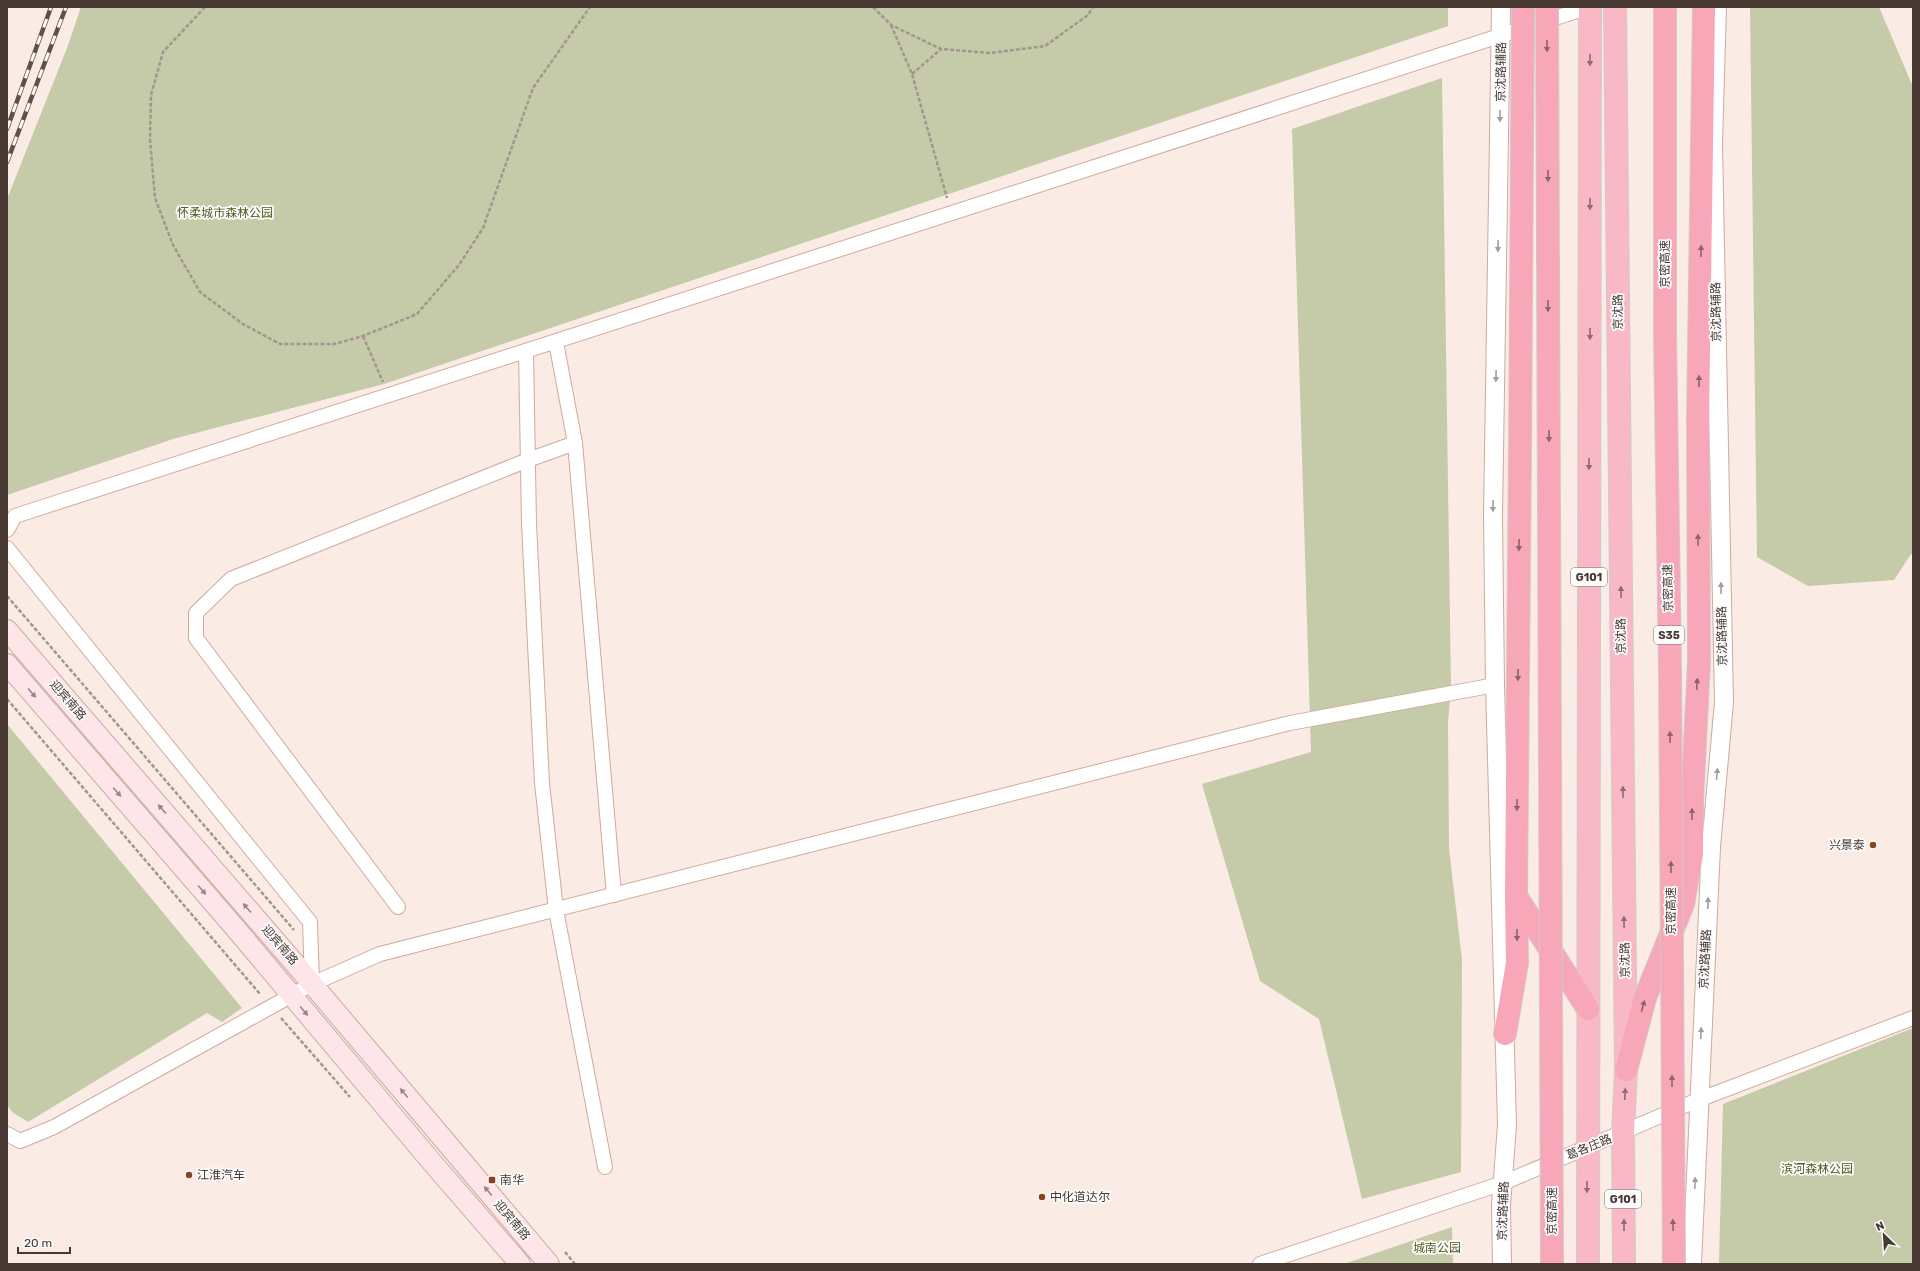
<svg xmlns="http://www.w3.org/2000/svg" width="1920" height="1271" viewBox="0 0 1920 1271" font-family="Rubik,'Noto Sans SC',sans-serif">
	<rect width="100%" height="100%" fill="#faebe4"/>
	<g fill="#c5caa9">
		<polygon points="81,7 1448,7 1448,26 384,384 173,439 7,495 7,199 67,48"/>
		<polygon points="1750,7 1879,7 1913,87 1913,554 1911,554 1894,580 1808,586 1757,557"/>
		<polygon points="1442,78 1451,687 1448,723 1449,848 1462,960 1461,1172 1362,1199 1319,1019 1260,981 1202,784 1311,752 1292,129"/>
		<polygon points="7,724 242,1008 222,1022 207,1013 28,1122 12,1112 7,1105"/>
		<polygon points="1913,1028 1913,1264 1719,1264 1723,1104"/>
		<polygon points="1452,1227 1453,1264 1344,1264"/>
	</g>
	<g fill="none" stroke-linecap="round" stroke-linejoin="round">
		<g stroke="#cfaa9c" stroke-width="16">
			<g id="minor">
				<polyline points="556,342 575,443 614,895"/>
				<polyline points="526,351 529,524 542,783 556,910 605,1167"/>
				<polyline points="7,530 15,516 1589,7"/>
				<polyline points="7,548 310,922 312,984"/>
				<polyline points="398,907 196,638 196,613 231,579 528,460 575,443"/>
				<polyline points="7,1134 20,1141 54,1127 312,984 380,954 1290,723 1495,685"/>
				<polyline points="1260,1264 1503,1183 1698,1100 1913,1018"/>
			</g>
		</g>
		<g stroke="#cfaa9c" stroke-width="20">
			<g id="tertiary">
				<polyline points="1501,7 1493,516 1495,685 1507,1125 1501,1205 1502,1264"/>
				<polyline points="1692,1264 1711,847 1724,702 1713,144 1717,7"/>
			</g>
		</g>
		<g stroke="#cfaa9c" stroke-width="22">
			<g id="secondary">
				<polyline points="7,630 297,966 549,1264"/>
				<polyline points="7,664 236,929 430,1160 520,1264"/>
			</g>
		</g>
		<g stroke="#cfcbca" stroke-width="24">
			<g id="trunk">
				<polyline points="1615,7 1626,1070 1623,1133 1624,1264"/>
				<polyline points="1588,1264 1590,7"/>
			</g>
		</g>
		<g stroke="#cfcbca" stroke-width="24">
			<g id="motorway">
				<polyline points="1516,896 1588,1009"/>
				<polyline points="1505,1034 1517,963 1516,896 1520,450"/>
				<polyline points="1626,1070 1645,998 1683,904 1692,854 1692,802 1699,662 1698,420 1704,7"/>
			</g>
		</g>
		<g stroke="#a4958e" stroke-width="2.5" stroke-dasharray="4 2" stroke-linecap="butt">
			<polyline points="205,7 163,52 151,95 150,139 155,198 173,245 200,292 243,324 280,344 335,344 363,336 417,314 459,265 483,228 533,88 590,7"/>
			<polyline points="873,7 891,25 941,49 990,53 1045,46 1088,15 1093,7"/>
			<polyline points="891,25 912,74 947,198"/>
			<polyline points="912,74 941,49"/>
			<polyline points="363,336 383,382"/>
			<polyline points="7,596 294,930"/>
			<polyline points="7,699 260,994"/>
			<polyline points="281,1018 350,1097"/>
			<polyline points="565,1252 575,1264"/>
		</g>
		<use href="#minor" stroke="#fff" stroke-width="14"/>
		<use href="#tertiary" stroke="#fff" stroke-width="18"/>
		<use href="#secondary" stroke="#fde5ea" stroke-width="20"/>
		<use href="#trunk" stroke="#f8b8c6" stroke-width="22"/>
		<use href="#motorway" stroke="#f7a7b8" stroke-width="22"/>
		<g stroke="#5f504a" stroke-width="4.5">
			<g id="rail">
				<polyline points="7,129 51,7"/>
				<polyline points="7,162 66,7"/>
			</g>
		</g>
		<use href="#rail" stroke="#fbfbfb" stroke-width="3" stroke-dasharray="9" stroke-linecap="butt"/>
		<g stroke="#cfcbca" stroke-width="24" stroke-linecap="butt">
			<g id="motorway-bridge">
				<polyline points="1547,7 1552,1264"/>
				<polyline points="1665,7 1665,334 1670,667 1674,1264"/>
				<polyline points="1520,450 1523,7"/>
			</g>
		</g>
		<use href="#motorway-bridge" stroke="#f7a7b8" stroke-width="22"/>
	</g>
	<defs><path id="oneway-solid" d="M-6-.8H1V-3.2L6.5 0L1 3.2V.8H-6Z"/></defs>
	<g fill="#8d6468">
		<use href="#oneway-solid" transform="translate(1547 46) rotate(90)"/>
		<use href="#oneway-solid" transform="translate(1548 176) rotate(90)"/>
		<use href="#oneway-solid" transform="translate(1701 251) rotate(-89)"/>
		<use href="#oneway-solid" transform="translate(1548 306) rotate(90)"/>
		<use href="#oneway-solid" transform="translate(1699 381) rotate(-89)"/>
		<use href="#oneway-solid" transform="translate(1549 436) rotate(90)"/>
		<use href="#oneway-solid" transform="translate(1698 540) rotate(-90)"/>
		<use href="#oneway-solid" transform="translate(1519 545) rotate(91)"/>
		<use href="#oneway-solid" transform="translate(1518 675) rotate(91)"/>
		<use href="#oneway-solid" transform="translate(1697 684) rotate(-87)"/>
		<use href="#oneway-solid" transform="translate(1670 737) rotate(-90)"/>
		<use href="#oneway-solid" transform="translate(1517 805) rotate(91)"/>
		<use href="#oneway-solid" transform="translate(1692 814) rotate(-90)"/>
		<use href="#oneway-solid" transform="translate(1671 867) rotate(-90)"/>
		<use href="#oneway-solid" transform="translate(1517 935) rotate(89)"/>
		<use href="#oneway-solid" transform="translate(1643 1006) rotate(-75)"/>
		<use href="#oneway-solid" transform="translate(1672 1081) rotate(-90)"/>
		<use href="#oneway-solid" transform="translate(1673 1225) rotate(-91)"/>
	</g>
	<g fill="#8e6b6d">
		<use href="#oneway-solid" transform="translate(1590 60) rotate(90)"/>
		<use href="#oneway-solid" transform="translate(1590 204) rotate(90)"/>
		<use href="#oneway-solid" transform="translate(1590 334) rotate(90)"/>
		<use href="#oneway-solid" transform="translate(1589 464) rotate(90)"/>
		<use href="#oneway-solid" transform="translate(1621 592) rotate(-91)"/>
		<use href="#oneway-solid" transform="translate(1623 792) rotate(-91)"/>
		<use href="#oneway-solid" transform="translate(1624 922) rotate(-91)"/>
		<use href="#oneway-solid" transform="translate(1625 1094) rotate(-88)"/>
		<use href="#oneway-solid" transform="translate(1587 1187) rotate(90)"/>
		<use href="#oneway-solid" transform="translate(1624 1225) rotate(-90)"/>
	</g>
	<g fill="#a39c98">
		<use href="#oneway-solid" transform="translate(1500 116) rotate(91)"/>
		<use href="#oneway-solid" transform="translate(1498 246) rotate(91)"/>
		<use href="#oneway-solid" transform="translate(1496 376) rotate(91)"/>
		<use href="#oneway-solid" transform="translate(1493 506) rotate(91)"/>
		<use href="#oneway-solid" transform="translate(1721 588) rotate(-91)"/>
		<use href="#oneway-solid" transform="translate(1717 774) rotate(-85)"/>
		<use href="#oneway-solid" transform="translate(1708 903) rotate(-87)"/>
		<use href="#oneway-solid" transform="translate(1701 1033) rotate(-87)"/>
		<use href="#oneway-solid" transform="translate(1695 1183) rotate(-88)"/>
	</g>
	<g fill="#998685">
		<use href="#oneway-solid" transform="translate(32 693) rotate(49)"/>
		<use href="#oneway-solid" transform="translate(117 792) rotate(49)"/>
		<use href="#oneway-solid" transform="translate(162 809) rotate(-131)"/>
		<use href="#oneway-solid" transform="translate(202 890) rotate(49)"/>
		<use href="#oneway-solid" transform="translate(247 908) rotate(-131)"/>
		<use href="#oneway-solid" transform="translate(304 1011) rotate(50)"/>
		<use href="#oneway-solid" transform="translate(404 1093) rotate(-130)"/>
		<use href="#oneway-solid" transform="translate(488 1191) rotate(-130)"/>
	</g>
	<g fill="#8a4321" stroke="#fbfbfb" stroke-width="1.5">
		<circle cx="1873" cy="845" r="4"/>
		<circle cx="189" cy="1175" r="4"/>
		<rect x="488" y="1176" width="8" height="8" rx="2"/>
		<circle cx="1042" cy="1197" r="4"/>
	</g>
	<g text-anchor="middle" stroke-width="3.5" stroke-linejoin="round" paint-order="stroke">
		<g fill="#fbfbfb" stroke="#7d726e" stroke-width="1">
			<rect x="1571" y="568" width="36" height="18" rx="3"/>
			<rect x="1654" y="626" width="30" height="18" rx="3"/>
			<rect x="1605" y="1190" width="36" height="18" rx="3"/>
		</g>
		<g font-size="11" font-weight="bold" fill="#473832">
			<text x="1589" y="581">G101</text>
			<text x="1669" y="639">S35</text>
			<text x="1623" y="1203">G101</text>
		</g>
		<g font-size="12" fill="#473832" stroke="#fbfbfb">
			<text transform="translate(1501 72) rotate(-89)" y="4">京沈路辅路</text>
			<text transform="translate(1665 264) rotate(-90)" y="4">京密高速</text>
			<text transform="translate(1618 312) rotate(-91)" y="4">京沈路</text>
			<text transform="translate(1716 312) rotate(-91)" y="4">京沈路辅路</text>
			<text transform="translate(1668 588) rotate(-91)" y="4">京密高速</text>
			<text transform="translate(1621 636) rotate(-91)" y="4">京沈路</text>
			<text transform="translate(1722 636) rotate(-91)" y="4">京沈路辅路</text>
			<text transform="translate(68 700) rotate(49)" y="4">迎宾南路</text>
			<text transform="translate(1671 911) rotate(-90)" y="4">京密高速</text>
			<text transform="translate(280 945) rotate(49)" y="4">迎宾南路</text>
			<text transform="translate(1705 959) rotate(-87)" y="4">京沈路辅路</text>
			<text transform="translate(1625 960) rotate(-91)" y="4">京沈路</text>
			<text transform="translate(1589 1147) rotate(-22)" y="4">葛各庄路</text>
			<text transform="translate(1503 1211) rotate(-88)" y="4">京沈路辅路</text>
			<text transform="translate(1552 1211) rotate(-90)" y="4">京密高速</text>
			<text transform="translate(512 1220) rotate(50)" y="4">迎宾南路</text>
		</g>
		<g font-size="12" fill="#555b20" stroke="#fbfbfb">
			<text x="225" y="217">怀柔城市森林公园</text>
			<text x="1817" y="1173">滨河森林公园</text>
			<text x="1437" y="1252">城南公园</text>
		</g>
		<g font-size="12" fill="#473832" stroke="#fbfbfb" text-anchor="start">
			<text x="1865" y="849" text-anchor="end">兴景泰</text>
			<text x="197" y="1179">江淮汽车</text>
			<text x="500" y="1184">南华</text>
			<text x="1050" y="1201">中化道达尔</text>
		</g>
	</g>
	<rect width="1920" height="1271" fill="none" stroke="#473832" stroke-width="16"/>
	<g transform="translate(1884 1235) rotate(335)" stroke="#fbfbfb" stroke-width="3" paint-order="stroke">
	<path d="M0-3L7 15L0 10L-7 15Z" fill="#473832"/>
	<text y="-6" font-size="11" font-weight="bold" text-anchor="middle" fill="#473832">N</text>
	</g>
	<path d="M18 1247v6h52v-6" fill="none" stroke="#473832" stroke-width="2"/>
	<text x="24" y="1247" font-size="12" fill="#473832" stroke="#fbfbfb" stroke-width="3" paint-order="stroke">20 m</text>
</svg>
